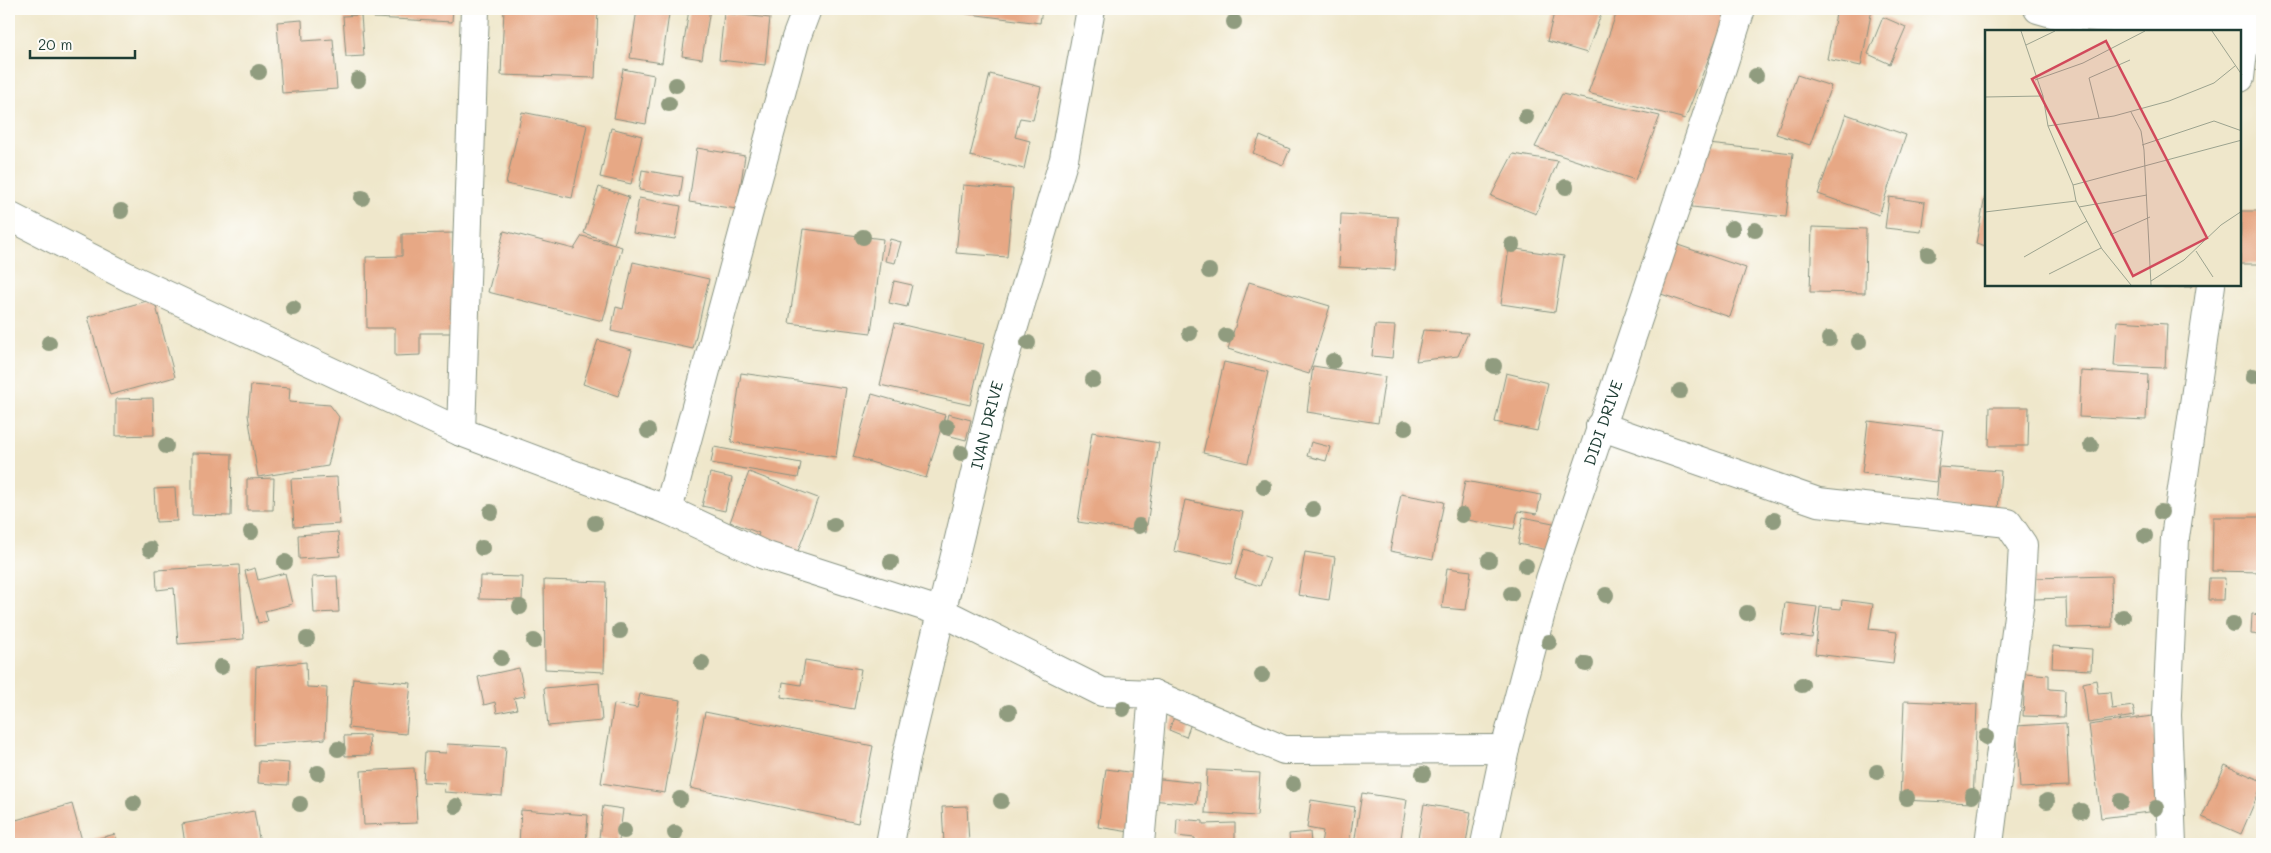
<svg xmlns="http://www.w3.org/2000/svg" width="2271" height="853" viewBox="0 0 2271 853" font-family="Mali,sans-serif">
	<rect width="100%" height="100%" fill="#fdfcf7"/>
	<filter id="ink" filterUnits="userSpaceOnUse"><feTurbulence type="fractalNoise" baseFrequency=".02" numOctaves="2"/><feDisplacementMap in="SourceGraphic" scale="10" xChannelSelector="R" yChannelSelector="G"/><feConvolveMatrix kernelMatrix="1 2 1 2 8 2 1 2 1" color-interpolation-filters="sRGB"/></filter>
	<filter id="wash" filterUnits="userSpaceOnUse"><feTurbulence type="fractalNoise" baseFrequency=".0096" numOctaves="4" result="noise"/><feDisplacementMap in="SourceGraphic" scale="20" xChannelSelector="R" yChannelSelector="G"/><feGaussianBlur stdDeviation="1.12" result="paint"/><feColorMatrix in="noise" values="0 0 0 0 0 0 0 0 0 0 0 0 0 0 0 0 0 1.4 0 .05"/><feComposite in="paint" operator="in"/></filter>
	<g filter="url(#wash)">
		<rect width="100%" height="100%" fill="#efe7cb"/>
		<g id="blocks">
			<g fill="#e7a885">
				<polygon points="375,9 453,9 452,22 374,18"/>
				<polygon points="504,9 598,9 595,78 501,75"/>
				<polygon points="637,9 669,14 662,63 630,58"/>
				<polygon points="689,9 710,9 702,59 682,56"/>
				<polygon points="776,9 792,9 792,12"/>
				<polygon points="946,9 1042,9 1040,23 946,11"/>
				<polygon points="1555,9 1603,9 1587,53 1547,41"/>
				<polygon points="1618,9 1728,9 1685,119 1588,93"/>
				<polygon points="1837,9 1872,9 1861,66 1827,59"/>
				<polygon points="724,13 770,18 765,65 719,60"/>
				<polygon points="361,15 364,56 346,57 343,16"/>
				<polygon points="1883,17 1906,27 1890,64 1868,54"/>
				<polygon points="302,20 303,41 333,39 337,89 282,93 277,22"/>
				<polygon points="623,69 654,75 646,124 614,118"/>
				<polygon points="990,74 1041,87 1033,120 1020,118 1015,137 1030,141 1024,169 970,156"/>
				<polygon points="1797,75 1831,86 1810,145 1776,134"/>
				<polygon points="1562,94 1660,116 1635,180 1535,147"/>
				<polygon points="522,112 587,125 572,198 506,184"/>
				<polygon points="1846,114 1906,135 1879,215 1818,194"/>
				<polygon points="611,128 642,136 631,184 600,177"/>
				<polygon points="1260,136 1290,149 1283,165 1253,153"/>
				<polygon points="1699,143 1793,153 1786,217 1692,207"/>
				<polygon points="697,148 745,156 737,209 689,202"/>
				<polygon points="1513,154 1558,161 1536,214 1491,196"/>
				<polygon points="642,170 683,177 680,197 639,190"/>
				<polygon points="963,185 1013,189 1007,257 956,253"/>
				<polygon points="599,187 629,197 614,244 584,233"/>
				<polygon points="1889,197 1925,202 1921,232 1885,228"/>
				<polygon points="1985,197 1986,197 1986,246 1976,243"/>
				<polygon points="639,198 681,206 675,239 633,233"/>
				<polygon points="2241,211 2262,211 2262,264 2240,264"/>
				<polygon points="1341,214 1398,217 1395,270 1339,267"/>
				<polygon points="1812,227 1866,229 1865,293 1810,292"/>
				<polygon points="803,229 883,239 871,333 789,323"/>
				<polygon points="504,231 574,249 582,236 622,247 603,321 488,292"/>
				<polygon points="453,233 453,333 420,333 420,355 395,356 395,328 367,328 366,257 402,256 402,234"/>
				<polygon points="890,239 901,242 895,263 885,261"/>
				<polygon points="1672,243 1746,268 1730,317 1655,292"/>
				<polygon points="1509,248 1564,256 1555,312 1501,304"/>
				<polygon points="633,262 709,279 693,349 611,331 616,307 623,309"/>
				<polygon points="894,281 912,285 907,307 889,303"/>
				<polygon points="1249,282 1330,306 1309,374 1228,349"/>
				<polygon points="2163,285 2192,285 2191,287 2163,287"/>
				<polygon points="154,299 175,377 110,395 88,317"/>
				<polygon points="2117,321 2167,324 2165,368 2114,366"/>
				<polygon points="895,323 984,344 970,405 880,385"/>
				<polygon points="1375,325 1395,326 1392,358 1372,356"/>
				<polygon points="1423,330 1468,333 1458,356 1416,361"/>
				<polygon points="598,340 632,350 618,396 583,384"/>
				<polygon points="1224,362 1268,372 1248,463 1203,453"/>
				<polygon points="1313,366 1385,377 1378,423 1307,412"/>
				<polygon points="2081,371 2148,375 2146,420 2079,417"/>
				<polygon points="741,373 846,388 836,457 731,442"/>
				<polygon points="1506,373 1548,383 1537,431 1495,422"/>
				<polygon points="251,385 290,388 289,402 330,405 339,417 328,466 258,477 248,415"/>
				<polygon points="872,394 945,415 926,478 853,457"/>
				<polygon points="153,398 154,435 116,436 116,399"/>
				<polygon points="2260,401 2262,401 2262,434 2258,433"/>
				<polygon points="1990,407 2029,407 2028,446 1989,446"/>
				<polygon points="948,414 971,420 966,440 943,434"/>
				<polygon points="1868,421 1943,430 1936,482 1862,473"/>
				<polygon points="1092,432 1159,443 1146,532 1078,522"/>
				<polygon points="1311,442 1330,447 1326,461 1307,456"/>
				<polygon points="714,447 801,463 798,478 711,463"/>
				<polygon points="192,453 232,454 231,516 192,515"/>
				<polygon points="1939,467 2001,471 1998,510 1936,505"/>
				<polygon points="749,472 818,498 795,559 755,543 759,533 730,522"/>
				<polygon points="710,473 732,478 725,511 702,506"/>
				<polygon points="337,477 340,524 294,527 291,479"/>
				<polygon points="274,478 273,510 247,510 247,479"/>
				<polygon points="1465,481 1541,495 1537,514 1518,511 1514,529 1458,518"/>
				<polygon points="175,488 177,521 156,522 154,489"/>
				<polygon points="1401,494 1444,502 1433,559 1390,551"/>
				<polygon points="1185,500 1243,512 1232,564 1174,551"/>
				<polygon points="1523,517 1563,525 1558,552 1518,544"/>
				<polygon points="2213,517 2262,517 2262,572 2212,571"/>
				<polygon points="338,532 340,556 299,559 298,535"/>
				<polygon points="1244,549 1270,558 1260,586 1235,578"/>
				<polygon points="1305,552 1335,557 1329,600 1298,595"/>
				<polygon points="239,565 244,639 178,644 174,588 157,590 156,570"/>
				<polygon points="255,568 258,580 285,573 292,604 265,611 268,621 258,623 245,571"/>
				<polygon points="1447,568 1471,571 1466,610 1442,608"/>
				<polygon points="337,576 339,612 314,613 312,577"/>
				<polygon points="480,576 523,577 522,600 479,599"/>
				<polygon points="2111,576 2112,627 2067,628 2066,598 2034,599 2033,578"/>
				<polygon points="2209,578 2225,578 2224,600 2208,600"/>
				<polygon points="544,580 606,582 604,672 545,669"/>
				<polygon points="1842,600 1873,604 1869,629 1897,632 1893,663 1815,654 1820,607 1841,609"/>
				<polygon points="1785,603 1817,607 1812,638 1781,634"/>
				<polygon points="2252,614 2262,615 2262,635 2251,634"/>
				<polygon points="2053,646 2092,649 2091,670 2052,668"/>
				<polygon points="805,660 861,669 854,709 781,697 783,682 801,685"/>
				<polygon points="306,662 307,687 327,688 325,739 254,745 256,667"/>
				<polygon points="519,668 525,696 514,698 517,709 497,713 495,702 484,705 478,677"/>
				<polygon points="2025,673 2049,675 2049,689 2065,690 2064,717 2023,716"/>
				<polygon points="353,678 411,683 406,734 348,728"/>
				<polygon points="2096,680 2098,693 2110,692 2112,709 2133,706 2135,716 2088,723 2083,683"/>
				<polygon points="599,683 602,721 548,726 544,688"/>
				<polygon points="640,694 681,700 665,793 601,783 614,704 637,708"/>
				<polygon points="1904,701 1977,704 1973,803 1900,800"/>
				<polygon points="705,712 873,746 858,823 690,788"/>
				<polygon points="1176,712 1193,718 1186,737 1169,730"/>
				<polygon points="2152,716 2165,810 2101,818 2089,725"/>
				<polygon points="2066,723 2069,786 2020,788 2016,726"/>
				<polygon points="369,735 370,755 345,756 344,736"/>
				<polygon points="447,744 506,747 502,796 444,792 445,783 423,782 425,752 446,753"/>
				<polygon points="259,761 289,763 288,785 258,783"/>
				<polygon points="2225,765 2262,781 2262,785 2241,834 2202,817"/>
				<polygon points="414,768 417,823 364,825 361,771"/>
				<polygon points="1106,769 1143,774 1136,833 1098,827"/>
				<polygon points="1207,770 1260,773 1257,816 1205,813"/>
				<polygon points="1152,778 1199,783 1197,804 1150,800"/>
				<polygon points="1362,793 1407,800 1400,844 1354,844"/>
				<polygon points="1311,800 1355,807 1349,844 1321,844 1323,831 1307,828"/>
				<polygon points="72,804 83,844 9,844 9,822"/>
				<polygon points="1424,804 1471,812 1466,844 1417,844"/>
				<polygon points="603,806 623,809 619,841 599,838"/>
				<polygon points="967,806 969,844 944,844 942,807"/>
				<polygon points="521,810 588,815 586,844 519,844"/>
				<polygon points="254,811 260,844 185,844 182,824"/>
				<polygon points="1177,819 1203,821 1203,824 1235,823 1235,844 1195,844 1195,838 1176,836"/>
				<polygon points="1310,832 1311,844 1290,844 1289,834"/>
				<polygon points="115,834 118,844 89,844 89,841"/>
				<polygon points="1968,842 1968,844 1954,844 1954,843"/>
			</g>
		</g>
	</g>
	<g filter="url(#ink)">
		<use href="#blocks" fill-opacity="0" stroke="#879280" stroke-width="1"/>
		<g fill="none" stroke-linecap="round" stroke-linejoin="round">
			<g stroke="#879280" stroke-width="30">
				<g id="street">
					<polyline points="2038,9 2059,15 2246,25 2262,28"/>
					<polyline points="2240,78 2246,25"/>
					<polyline points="9,216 132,279 461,432 668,510 764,555 942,612 1102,692 1153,694 1284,750 1505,749"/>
					<polyline points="1600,426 1818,502 2008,523 2023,545 2020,600 1989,844"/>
					<polyline points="461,432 475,9"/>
					<polyline points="668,510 796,38 807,9"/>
					<path id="s1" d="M890,844L906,758L995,390L1064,159L1091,9"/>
					<polyline points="1140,844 1153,694"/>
					<path id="s2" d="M1485,844L1505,749L1550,579L1706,118L1741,9"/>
					<polyline points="2172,844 2167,715 2175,538 2211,285"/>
				</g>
			</g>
			<use href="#street" stroke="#fff" stroke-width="28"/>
		</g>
		<g fill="#909c7f">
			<circle cx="1234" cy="22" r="8"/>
			<circle cx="259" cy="72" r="8"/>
			<circle cx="1756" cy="76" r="8"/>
			<circle cx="358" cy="80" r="8"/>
			<circle cx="676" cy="85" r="8"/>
			<circle cx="669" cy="104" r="8"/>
			<circle cx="1526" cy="117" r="8"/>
			<circle cx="1566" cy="187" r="8"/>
			<circle cx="362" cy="198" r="8"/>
			<circle cx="121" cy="211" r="8"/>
			<circle cx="1732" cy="228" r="8"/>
			<circle cx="1755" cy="230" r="8"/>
			<circle cx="863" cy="237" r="8"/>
			<circle cx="1512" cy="245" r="8"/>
			<circle cx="1928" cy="254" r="8"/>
			<circle cx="1209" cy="271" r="8"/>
			<circle cx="293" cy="308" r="8"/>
			<circle cx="1190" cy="333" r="8"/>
			<circle cx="1226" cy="336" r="8"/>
			<circle cx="1829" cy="339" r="8"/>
			<circle cx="1859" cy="342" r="8"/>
			<circle cx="49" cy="343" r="8"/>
			<circle cx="1028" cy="343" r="8"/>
			<circle cx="1333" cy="361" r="8"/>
			<circle cx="1494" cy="366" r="8"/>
			<circle cx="2253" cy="376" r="8"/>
			<circle cx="1093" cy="380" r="8"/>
			<circle cx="1680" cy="391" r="8"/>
			<circle cx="947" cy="427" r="8"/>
			<circle cx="1405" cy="428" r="8"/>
			<circle cx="648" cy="431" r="8"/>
			<circle cx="2091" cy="445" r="8"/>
			<circle cx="166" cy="446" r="8"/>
			<circle cx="961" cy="453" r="8"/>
			<circle cx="1264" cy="487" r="8"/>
			<circle cx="1313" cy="509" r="8"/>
			<circle cx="491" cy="512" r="8"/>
			<circle cx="2161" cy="512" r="8"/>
			<circle cx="1462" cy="515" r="8"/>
			<circle cx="1774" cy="520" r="8"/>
			<circle cx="595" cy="523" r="8"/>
			<circle cx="834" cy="525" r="8"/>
			<circle cx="1139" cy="526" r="8"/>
			<circle cx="251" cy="532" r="8"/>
			<circle cx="2145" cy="536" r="8"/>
			<circle cx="482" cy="548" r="8"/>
			<circle cx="150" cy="549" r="8"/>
			<circle cx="1489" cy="560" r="8"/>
			<circle cx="285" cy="562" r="8"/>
			<circle cx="891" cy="562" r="8"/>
			<circle cx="1526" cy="566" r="8"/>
			<circle cx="1511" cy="594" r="8"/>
			<circle cx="1606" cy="595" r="8"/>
			<circle cx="520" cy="607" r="8"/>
			<circle cx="1747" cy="613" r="8"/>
			<circle cx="2123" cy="617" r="8"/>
			<circle cx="2233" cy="624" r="8"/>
			<circle cx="620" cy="631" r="8"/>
			<circle cx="307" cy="639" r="8"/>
			<circle cx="534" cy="641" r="8"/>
			<circle cx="1549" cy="642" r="8"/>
			<circle cx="501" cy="658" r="8"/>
			<circle cx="702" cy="663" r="8"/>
			<circle cx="1586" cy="664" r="8"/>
			<circle cx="221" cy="667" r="8"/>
			<circle cx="1262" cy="675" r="8"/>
			<circle cx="1802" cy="685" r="8"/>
			<circle cx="1123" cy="709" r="8"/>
			<circle cx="1009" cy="712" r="8"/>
			<circle cx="1986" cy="737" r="8"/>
			<circle cx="338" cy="749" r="8"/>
			<circle cx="1877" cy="772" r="8"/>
			<circle cx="318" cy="773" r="8"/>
			<circle cx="1423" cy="774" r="8"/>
			<circle cx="1293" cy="784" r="8"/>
			<circle cx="1972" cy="796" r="8"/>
			<circle cx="1907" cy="798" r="8"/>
			<circle cx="680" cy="799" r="8"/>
			<circle cx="1001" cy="801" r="8"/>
			<circle cx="2047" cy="801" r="8"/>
			<circle cx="2121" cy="801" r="8"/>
			<circle cx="134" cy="803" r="8"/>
			<circle cx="300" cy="804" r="8"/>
			<circle cx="456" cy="806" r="8"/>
			<circle cx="2156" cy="808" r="8"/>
			<circle cx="2081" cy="811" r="8"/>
			<circle cx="624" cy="831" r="8"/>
			<circle cx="675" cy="833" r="8"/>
		</g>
	</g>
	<g text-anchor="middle" stroke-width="4.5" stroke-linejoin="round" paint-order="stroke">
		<g font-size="16" fill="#1f3d34" stroke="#fdfcf7">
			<text dy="6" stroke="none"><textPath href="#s2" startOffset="438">DIDI DRIVE</textPath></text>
			<text dy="6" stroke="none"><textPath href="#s1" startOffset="430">IVAN DRIVE</textPath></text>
		</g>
	</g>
	<g transform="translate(1985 30)">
		<rect width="256" height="256" fill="#efe7cb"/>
		<path fill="none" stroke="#9ca38f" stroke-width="1" d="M36,1L58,66L63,96L88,155L91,171L117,219L146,255M227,1L257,45M41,15L70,1M50,50L98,33L160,1M0,67L58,66M146,82L156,101L159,120L166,255M114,88L104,48L145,30M63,96L129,86L184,71L229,53L250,36M157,115L229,91L257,101M88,155L257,110M94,177L162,165M0,182L91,171M125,205L165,187M211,221L228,247M39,227L102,191M64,244L116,218M166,251L199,230L236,195L257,181"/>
		<path fill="#d1495b" fill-opacity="0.15" stroke="#d1495b" stroke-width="2.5" d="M121,11L222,208L148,246L47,49Z"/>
		<rect width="256" height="256" fill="none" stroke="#1f3d34" stroke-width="2.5"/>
	</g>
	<rect width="2271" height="853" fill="none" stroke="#fdfcf7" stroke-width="30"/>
	<path d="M30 50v8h105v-8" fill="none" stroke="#1f3d34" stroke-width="2.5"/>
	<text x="38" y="50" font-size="15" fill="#1f3d34" stroke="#fdfcf7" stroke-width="4" paint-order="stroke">20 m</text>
</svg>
